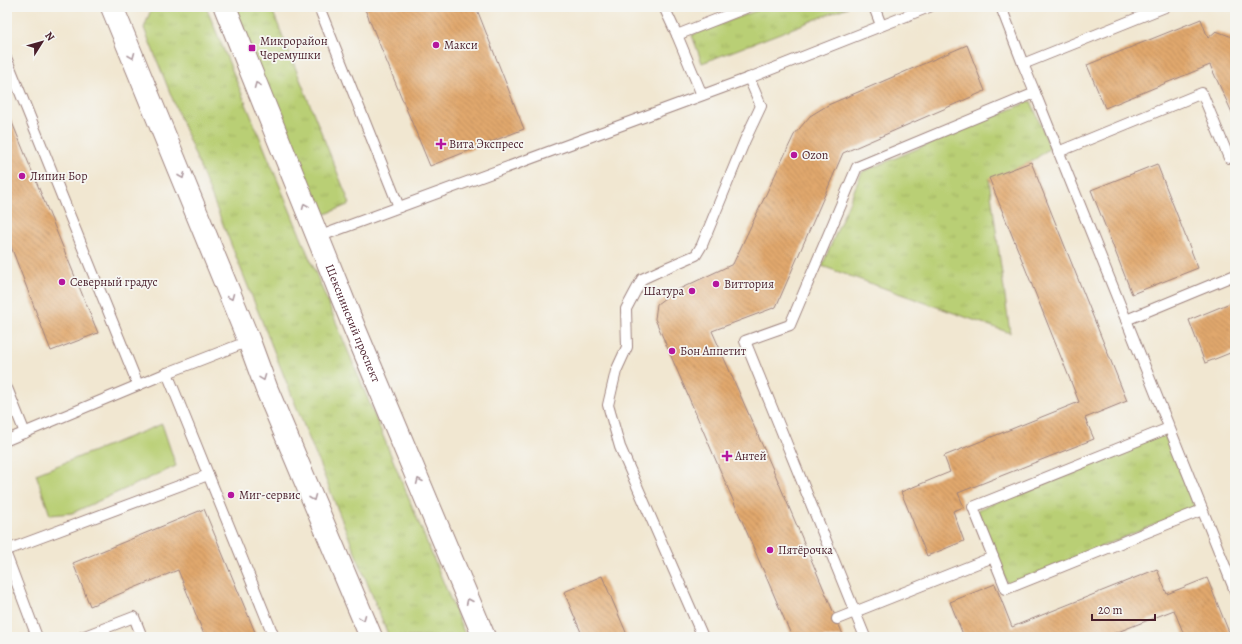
<svg xmlns="http://www.w3.org/2000/svg" width="1242" height="644" viewBox="0 0 1242 644" font-family="Alegreya,serif">
	<defs>
		<pattern id="grass-tufts" width="24" height="20" patternUnits="userSpaceOnUse"><rect width="24" height="20" fill="#b9cf74"/><path d="M3 7l-1-3M5 7V3M7 7l1-3M15 17l-1-3M17 17v-4M19 17l1-3" fill="none" stroke="#a1b165"/></pattern>
		<pattern id="building-back-hatch" width="6" height="6" patternUnits="userSpaceOnUse"><rect width="6" height="6" fill="#e1a86d"/><path d="M-1 5l2 2M0 0l6 6M5-1l2 2" fill="none" stroke="#b8885a"/></pattern>
	</defs>
	<rect width="100%" height="100%" fill="#f6f6f2"/>
	<filter id="ink" filterUnits="userSpaceOnUse"><feTurbulence type="fractalNoise" baseFrequency=".025" numOctaves="2"/><feDisplacementMap in="SourceGraphic" scale="8" xChannelSelector="R" yChannelSelector="G"/><feConvolveMatrix kernelMatrix="1 2 1 2 8 2 1 2 1" color-interpolation-filters="sRGB"/></filter>
	<filter id="wash" filterUnits="userSpaceOnUse"><feTurbulence type="fractalNoise" baseFrequency=".012" numOctaves="4" result="noise"/><feDisplacementMap in="SourceGraphic" scale="16" xChannelSelector="R" yChannelSelector="G"/><feGaussianBlur stdDeviation="0.9" result="paint"/><feColorMatrix in="noise" values="0 0 0 0 0 0 0 0 0 0 0 0 0 0 0 0 0 1.4 0 .05"/><feComposite in="paint" operator="in"/></filter>
	<g filter="url(#wash)">
		<rect width="100%" height="100%" fill="#f1e7d1"/>
		<g fill="url(#grass-tufts)" stroke="#827750">
			<polygon points="152,7 206,7 466,637 389,637 144,28"/>
			<polygon points="232,7 271,7 350,204 316,218"/>
			<polygon points="766,7 848,7 702,63 692,35"/>
			<polygon points="1031,101 1050,148 1031,162 989,179 1010,333 822,266 862,172"/>
			<polygon points="1164,433 1195,508 1008,585 977,510"/>
		</g>
		<polygon fill="#b9cf74" stroke="#827750" points="162,424 176,466 72,513 50,515 36,474"/>
		<g id="blocks">
			<g fill="url(#building-back-hatch)">
				<polygon points="364,7 476,7 524,129 430,166"/>
				<polygon points="1201,19 1208,38 1216,31 1235,38 1235,119 1210,65 1105,108 1087,65"/>
				<polygon points="967,45 985,91 843,153 776,307 712,331 775,474 844,637 792,637 655,319 657,304 673,292 733,264 794,135 810,116 828,105"/>
				<polygon points="7,110 98,333 51,351 7,236"/>
				<polygon points="1031,162 1127,401 1085,418 1094,439 958,493 964,507 953,511 964,541 927,556 901,492 950,472 944,456 1079,402 989,178"/>
				<polygon points="1157,164 1198,268 1132,294 1091,190"/>
				<polygon points="1235,301 1235,351 1205,363 1189,320"/>
				<polygon points="204,509 257,637 205,637 178,570 90,606 73,563"/>
				<polygon points="1157,569 1167,594 1207,578 1231,637 1185,637 1174,610 1105,637 964,637 950,602 995,584 1012,627"/>
				<polygon points="602,576 628,637 583,637 564,592"/>
			</g>
		</g>
	</g>
	<g filter="url(#ink)">
		<use href="#blocks" fill-opacity="0" stroke="#9e837e" stroke-width="1"/>
		<g fill="none" stroke-linecap="round" stroke-linejoin="round">
			<g stroke="#9e837e" stroke-width="12">
				<g id="lane">
					<polyline points="319,7 399,207"/>
					<polyline points="664,7 677,35 748,7"/>
					<polyline points="874,7 881,25"/>
					<polyline points="1001,7 1023,64 1165,7"/>
					<polyline points="677,35 702,95"/>
					<polyline points="7,60 138,385"/>
					<polyline points="1035,93 1235,591"/>
					<polyline points="1058,152 1202,93 1229,158"/>
					<polyline points="318,237 749,78 929,7"/>
					<polyline points="1126,320 1235,275"/>
					<polyline points="167,373 274,637"/>
					<polyline points="7,388 25,433"/>
					<polyline points="1169,428 973,507 1006,589 1202,510"/>
					<polyline points="7,440 167,373 249,341"/>
					<polyline points="7,550 208,475"/>
					<polyline points="7,557 37,637"/>
					<polyline points="837,619 993,557"/>
					<polyline points="82,637 134,617 142,637"/>
					<polyline points="703,637 620,447 608,405 616,371 627,347 626,309 642,279 668,267 696,255 702,245 745,140 761,106 749,78"/>
					<polyline points="865,637 745,341 790,325 857,167 1035,93 1023,64"/>
				</g>
			</g>
			<g stroke="#9e837e" stroke-width="24">
				<g id="primary">
					<polyline points="112,7 249,341 267,390 371,637"/>
					<path id="s1" d="M225,7L354,327L484,637"/>
				</g>
			</g>
			<use href="#lane" stroke="#fff" stroke-width="10"/>
			<use href="#primary" stroke="#fff" stroke-width="22"/>
		</g>
		<defs><path id="oneway-chevron" d="M-2-3.5L2.5 0L-2 3.5" fill="none" stroke-width="1.6" stroke-linecap="round" stroke-linejoin="round"/></defs>
		<g stroke="#ae9aa0">
			<use href="#oneway-chevron" transform="translate(132 56) rotate(68)"/>
			<use href="#oneway-chevron" transform="translate(257 85) rotate(-112)"/>
			<use href="#oneway-chevron" transform="translate(182 176) rotate(68)"/>
			<use href="#oneway-chevron" transform="translate(305 206) rotate(-112)"/>
			<use href="#oneway-chevron" transform="translate(231 297) rotate(68)"/>
			<use href="#oneway-chevron" transform="translate(263 378) rotate(69)"/>
			<use href="#oneway-chevron" transform="translate(419 481) rotate(-113)"/>
			<use href="#oneway-chevron" transform="translate(313 498) rotate(68)"/>
			<use href="#oneway-chevron" transform="translate(469 601) rotate(-113)"/>
			<use href="#oneway-chevron" transform="translate(363 618) rotate(68)"/>
		</g>
	</g>
	<g fill="#b5179e" stroke="#f6f6f2" stroke-width="1.5">
		<circle cx="436" cy="45" r="4"/>
		<rect x="248" y="44" width="8" height="8" rx="2"/>
		<path d="M439 138h4v4h4v4h-4v4h-4v-4h-4v-4h4z"/>
		<circle cx="794" cy="155" r="4"/>
		<circle cx="22" cy="176" r="4"/>
		<circle cx="62" cy="282" r="4"/>
		<circle cx="716" cy="284" r="4"/>
		<circle cx="692" cy="291" r="4"/>
		<circle cx="672" cy="351" r="4"/>
		<path d="M725 450h4v4h4v4h-4v4h-4v-4h-4v-4h4z"/>
		<circle cx="231" cy="495" r="4"/>
		<circle cx="770" cy="550" r="4"/>
	</g>
	<g text-anchor="middle" stroke-width="3.5" stroke-linejoin="round" paint-order="stroke">
		<g font-size="12" fill="#4a1f2b" stroke="#f6f6f2" text-anchor="start">
			<text x="260" y="45">Микрорайон<tspan x="260" dy="14">Черемушки</tspan></text>
			<text x="444" y="49">Макси</text>
			<text x="449" y="148">Вита Экспресс</text>
			<text x="802" y="159">Ozon</text>
			<text x="30" y="180">Липин Бор</text>
			<text x="70" y="286">Северный градус</text>
			<text x="724" y="288">Виттория</text>
			<text x="684" y="295" text-anchor="end">Шатура</text>
			<text x="680" y="355">Бон Аппетит</text>
			<text x="735" y="460">Антей</text>
			<text x="239" y="499">Миг-сервис</text>
			<text x="778" y="554">Пятёрочка</text>
		</g>
		<g font-size="12" fill="#4a1f2b" stroke="#f6f6f2">
			<text dy="4" stroke="none"><textPath href="#s1" startOffset="341">Шекснинский проспект</textPath></text>
		</g>
	</g>
	<rect width="1242" height="644" fill="none" stroke="#f6f6f2" stroke-width="24"/>
	<g transform="translate(42 42) rotate(53)" stroke="#f6f6f2" stroke-width="3" paint-order="stroke">
	<path d="M0-3L7 15L0 10L-7 15Z" fill="#4a1f2b"/>
	<text y="-6" font-size="11" font-weight="bold" text-anchor="middle" fill="#4a1f2b">N</text>
	</g>
	<path d="M1092 614v6h63v-6" fill="none" stroke="#4a1f2b" stroke-width="2"/>
	<text x="1098" y="614" font-size="12" fill="#4a1f2b" stroke="#f6f6f2" stroke-width="3" paint-order="stroke">20 m</text>
</svg>
